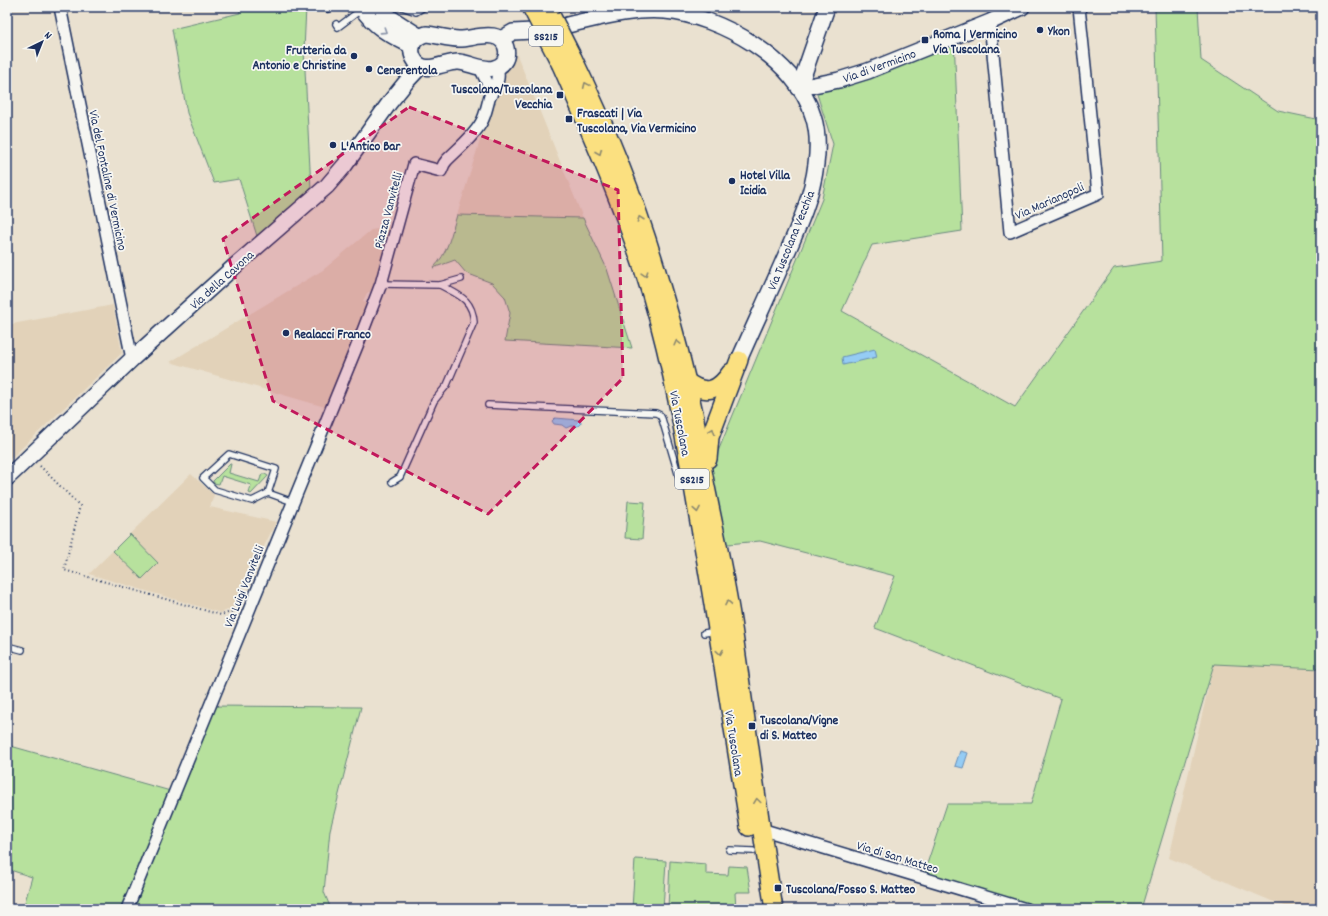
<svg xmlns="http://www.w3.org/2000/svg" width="1328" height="916" viewBox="0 0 1328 916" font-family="Dekko,sans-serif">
	<rect width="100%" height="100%" fill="#eae1d0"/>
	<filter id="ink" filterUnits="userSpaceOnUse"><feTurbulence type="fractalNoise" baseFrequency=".025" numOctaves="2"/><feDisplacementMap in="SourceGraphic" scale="8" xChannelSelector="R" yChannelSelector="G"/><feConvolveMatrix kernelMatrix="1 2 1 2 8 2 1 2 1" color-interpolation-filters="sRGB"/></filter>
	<g filter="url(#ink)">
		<g fill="#e2d2b9">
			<polygon points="517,55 583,218 457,215 482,134 488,124 499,89 502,71 512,56"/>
			<polygon points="390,227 392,227 375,289 367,293 363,301 367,305 325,407 170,362 323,270 371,230"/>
			<polygon points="113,305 122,353 7,462 7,325"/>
			<polygon points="191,474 214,495 210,507 276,522 234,607 221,613 89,574"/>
			<polygon points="1214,663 1321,669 1321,909 1291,909 1169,858"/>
		</g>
		<g fill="#b7e19d" stroke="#69887e">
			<polygon points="239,7 306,7 304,50 311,189 257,236 239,179 214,183 187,113 172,29 240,13"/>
			<polygon points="1155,7 1198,7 1201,60 1278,111 1321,120 1321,669 1214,664 1141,909 1038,909 924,873 947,804 1031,804 1061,699 875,628 895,576 760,541 717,545 705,483 822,199 833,144 816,91 954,36 962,231 872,245 842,311 1015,407 1114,268 1162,261"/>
			<path d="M457,215L583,218L607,269L632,348L505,341L510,313L505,297L492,283L466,273L455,260L433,268C448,254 451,234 457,215Z"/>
			<polygon points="230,464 231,464 229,473 259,482 262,474 265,474 268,476 251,494 249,493 251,485 222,476 219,484 213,483 213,481"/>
			<polygon points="628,501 645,502 642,539 625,538"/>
			<polygon points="130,534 158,563 142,579 113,551"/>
			<polygon points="210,706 361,707 330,830 324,892 331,909 23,909 32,877 7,869 7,745 174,792"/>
			<polygon points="635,859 666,861 663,909 632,909"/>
			<polygon points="670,861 706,864 706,874 728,875 729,866 747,867 751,892 737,892 735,893 736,909 668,909"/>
		</g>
		<g fill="#95ccf4" stroke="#648db8">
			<polygon points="875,349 877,357 843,365 842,357"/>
			<polygon points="555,418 580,420 581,423 578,426 571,426 566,428 562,425 554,424 552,421"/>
			<polygon points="960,751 968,753 963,768 955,766"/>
		</g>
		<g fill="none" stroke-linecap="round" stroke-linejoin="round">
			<g stroke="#1b2f5e" stroke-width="8">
				<g id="lane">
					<polyline points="327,7 328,9"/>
					<polyline points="402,7 416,12 424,7"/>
					<polyline points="336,24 338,27 362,9"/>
					<polyline points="381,284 440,285 461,279"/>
					<polyline points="488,405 656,413 660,415 662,419 682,487"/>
					<path d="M392,482L400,477L434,401L447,385L474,322C472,298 458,295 440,285"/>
					<polyline points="268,493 276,469 229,454 203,478 215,490 252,501 268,493 293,502"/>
					<polyline points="704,633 717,631"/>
					<polyline points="7,646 22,650"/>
					<polyline points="729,850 753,851"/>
				</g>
			</g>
			<g stroke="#1b2f5e" stroke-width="14">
				<g id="street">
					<polyline points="60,7 132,359"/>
					<polyline points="990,22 1010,232 1098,194 1079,7"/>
					<polyline points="479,66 487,82 491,95"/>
					<polyline points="761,829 1026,909"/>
					<path d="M127,909L359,341L381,284L414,164L441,171L444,164L447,160C459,148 473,137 481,123C486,115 487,105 490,96C495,85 501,81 497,67"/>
				</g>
			</g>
			<g stroke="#1b2f5e" stroke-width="18">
				<g id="secondary">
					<path d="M361,7C375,28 390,35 412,46"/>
					<polyline points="378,7 391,18 419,36"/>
					<path d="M567,25C599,18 632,8 665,11C721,16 797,60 813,116C818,131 818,149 816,164C812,199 796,232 782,264C768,296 753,328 739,360"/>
					<path d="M426,34C437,35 448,39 459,39C470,39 482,34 493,36C510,39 512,64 494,68C485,71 469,63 459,62C446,61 425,75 416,62C413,58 411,52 412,47C413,39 420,36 426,34Z"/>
					<polyline points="501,39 513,32 533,31"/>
					<polyline points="799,88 839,80 868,71 990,22 1022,7"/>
					<polyline points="799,88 827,7"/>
					<polyline points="7,478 132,359 236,265 327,186 345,165 390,102 407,81 421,66"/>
				</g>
			</g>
			<g stroke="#1b2f5e" stroke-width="20">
				<g id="primary">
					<path d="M573,58C609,132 640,210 662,289C674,329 685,371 694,413C698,437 701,462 706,487C715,531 725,576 732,621C746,717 758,813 774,909"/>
					<path d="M561,65C594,140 627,215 651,294C673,368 686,445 699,522C717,623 732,725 749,827"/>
					<path d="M686,381C706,396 718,391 731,372"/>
					<polyline points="708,459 710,437 739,360"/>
				</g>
			</g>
			<polyline stroke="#1b2f5e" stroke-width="2" stroke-dasharray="1 3" stroke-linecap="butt" points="40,466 80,506 64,570 221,615 238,610"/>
			<use href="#lane" stroke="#f6f6f2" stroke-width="5.5"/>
			<use href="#street" stroke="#f6f6f2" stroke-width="11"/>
			<use href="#secondary" stroke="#f6f6f2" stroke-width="15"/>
			<use href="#primary" stroke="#fbe080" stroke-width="17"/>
			<g stroke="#1b2f5e" stroke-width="20" stroke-linecap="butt">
				<g id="primary-bridge">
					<polyline points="531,7 561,65"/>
					<polyline points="547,7 573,58"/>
				</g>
			</g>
			<use href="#primary-bridge" stroke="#fbe080" stroke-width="17"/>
		</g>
		<defs><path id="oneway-chevron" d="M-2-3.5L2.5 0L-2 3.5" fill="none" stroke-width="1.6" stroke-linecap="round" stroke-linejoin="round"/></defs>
		<use stroke="#8892a8" href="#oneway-chevron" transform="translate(384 31) rotate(33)"/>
		<g stroke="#8b886f">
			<use href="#oneway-chevron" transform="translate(586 85) rotate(-114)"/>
			<use href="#oneway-chevron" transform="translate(599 152) rotate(68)"/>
			<use href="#oneway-chevron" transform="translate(640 219) rotate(-109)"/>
			<use href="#oneway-chevron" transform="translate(645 274) rotate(72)"/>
			<use href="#oneway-chevron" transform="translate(677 343) rotate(-104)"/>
			<use href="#oneway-chevron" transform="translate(712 431) rotate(-69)"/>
			<use href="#oneway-chevron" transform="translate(697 510) rotate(80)"/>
			<use href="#oneway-chevron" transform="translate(728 603) rotate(-101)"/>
			<use href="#oneway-chevron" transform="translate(720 652) rotate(81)"/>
			<use href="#oneway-chevron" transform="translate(757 801) rotate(-98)"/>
		</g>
	</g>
	<path fill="#c2185b" fill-opacity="0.2" stroke="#c2185b" stroke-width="3" stroke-dasharray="8 5" stroke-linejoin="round" d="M409,107L618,190L623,378L488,514L273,401L223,239Z"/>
	<g fill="#1b2f5e" stroke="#f6f6f2" stroke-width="1.5">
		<circle cx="1040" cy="30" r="4"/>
		<rect x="921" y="36" width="8" height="8" rx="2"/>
		<circle cx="354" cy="56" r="4"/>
		<circle cx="369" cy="69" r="4"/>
		<rect x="556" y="91" width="8" height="8" rx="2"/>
		<rect x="565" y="115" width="8" height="8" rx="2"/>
		<circle cx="333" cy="145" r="4"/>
		<circle cx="732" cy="181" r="4"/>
		<circle cx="286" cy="333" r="4"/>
		<rect x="748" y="722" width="8" height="8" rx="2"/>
		<rect x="774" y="884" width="8" height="8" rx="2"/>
	</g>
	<g text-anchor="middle" stroke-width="3.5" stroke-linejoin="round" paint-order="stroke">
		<g fill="#f6f6f2" stroke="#5d6b8a" stroke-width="1">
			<rect x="529" y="26" width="34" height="20" rx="3"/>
			<rect x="675" y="469" width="34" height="20" rx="3"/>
		</g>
		<g font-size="12" font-weight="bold" fill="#1b2f5e">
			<text x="546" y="40">SS215</text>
			<text x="692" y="483">SS215</text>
		</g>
		<g font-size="13" font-weight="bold" fill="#1b2f5e" stroke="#f6f6f2" text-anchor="start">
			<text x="1048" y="35">Ykon</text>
			<text x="933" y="38">Roma | Vermicino<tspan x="933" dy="15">Via Tuscolana</tspan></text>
			<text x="346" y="54" text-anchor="end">Frutteria da<tspan x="346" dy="15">Antonio e Christine</tspan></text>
			<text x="377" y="74">Cenerentola</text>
			<text x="552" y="93" text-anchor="end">Tuscolana/Tuscolana<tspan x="552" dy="15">Vecchia</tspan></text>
			<text x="577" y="117">Frascati | Via<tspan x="577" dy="15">Tuscolana, Via Vermicino</tspan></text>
			<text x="341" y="150">L'Antico Bar</text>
			<text x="740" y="179">Hotel Villa<tspan x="740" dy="15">Icidia</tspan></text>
			<text x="294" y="338">Realacci Franco</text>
			<text x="760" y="724">Tuscolana/Vigne<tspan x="760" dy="15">di S. Matteo</tspan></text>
			<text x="786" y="893">Tuscolana/Fosso S. Matteo</text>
		</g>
		<g font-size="13" fill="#1b2f5e" stroke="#f6f6f2">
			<text transform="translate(879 65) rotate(-20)" y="5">Via di Vermicino</text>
			<text transform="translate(109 180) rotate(78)" y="5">Via del Fontaline di Vermicino</text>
			<text transform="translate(1049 200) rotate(-24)" y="5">Via Marianopoli</text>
			<text transform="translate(387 210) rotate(-75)" y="5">Piazza Vanvitelli</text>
			<text transform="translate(790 240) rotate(-68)" y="5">Via Tuscolana Vecchia</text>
			<text transform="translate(221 279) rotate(-42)" y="5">Via della Cavona</text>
			<text transform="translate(681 423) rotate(79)" y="5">Via Tuscolana</text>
			<text transform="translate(243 586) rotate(-68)" y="5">Via Luigi Vanvitelli</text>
			<text transform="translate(735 743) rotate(81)" y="5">Via Tuscolana</text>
			<text transform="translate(898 856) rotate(17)" y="5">Via di San Matteo</text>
		</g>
	</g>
	<rect width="1328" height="916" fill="none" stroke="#f6f6f2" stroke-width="24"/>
	<rect x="12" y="12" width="1304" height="892" fill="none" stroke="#1b2f5e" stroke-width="1.5" filter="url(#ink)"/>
	<g transform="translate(42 42) rotate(43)" stroke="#f6f6f2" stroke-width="3" paint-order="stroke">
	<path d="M0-3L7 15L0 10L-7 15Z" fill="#1b2f5e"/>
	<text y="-6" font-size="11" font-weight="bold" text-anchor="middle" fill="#1b2f5e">N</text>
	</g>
</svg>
